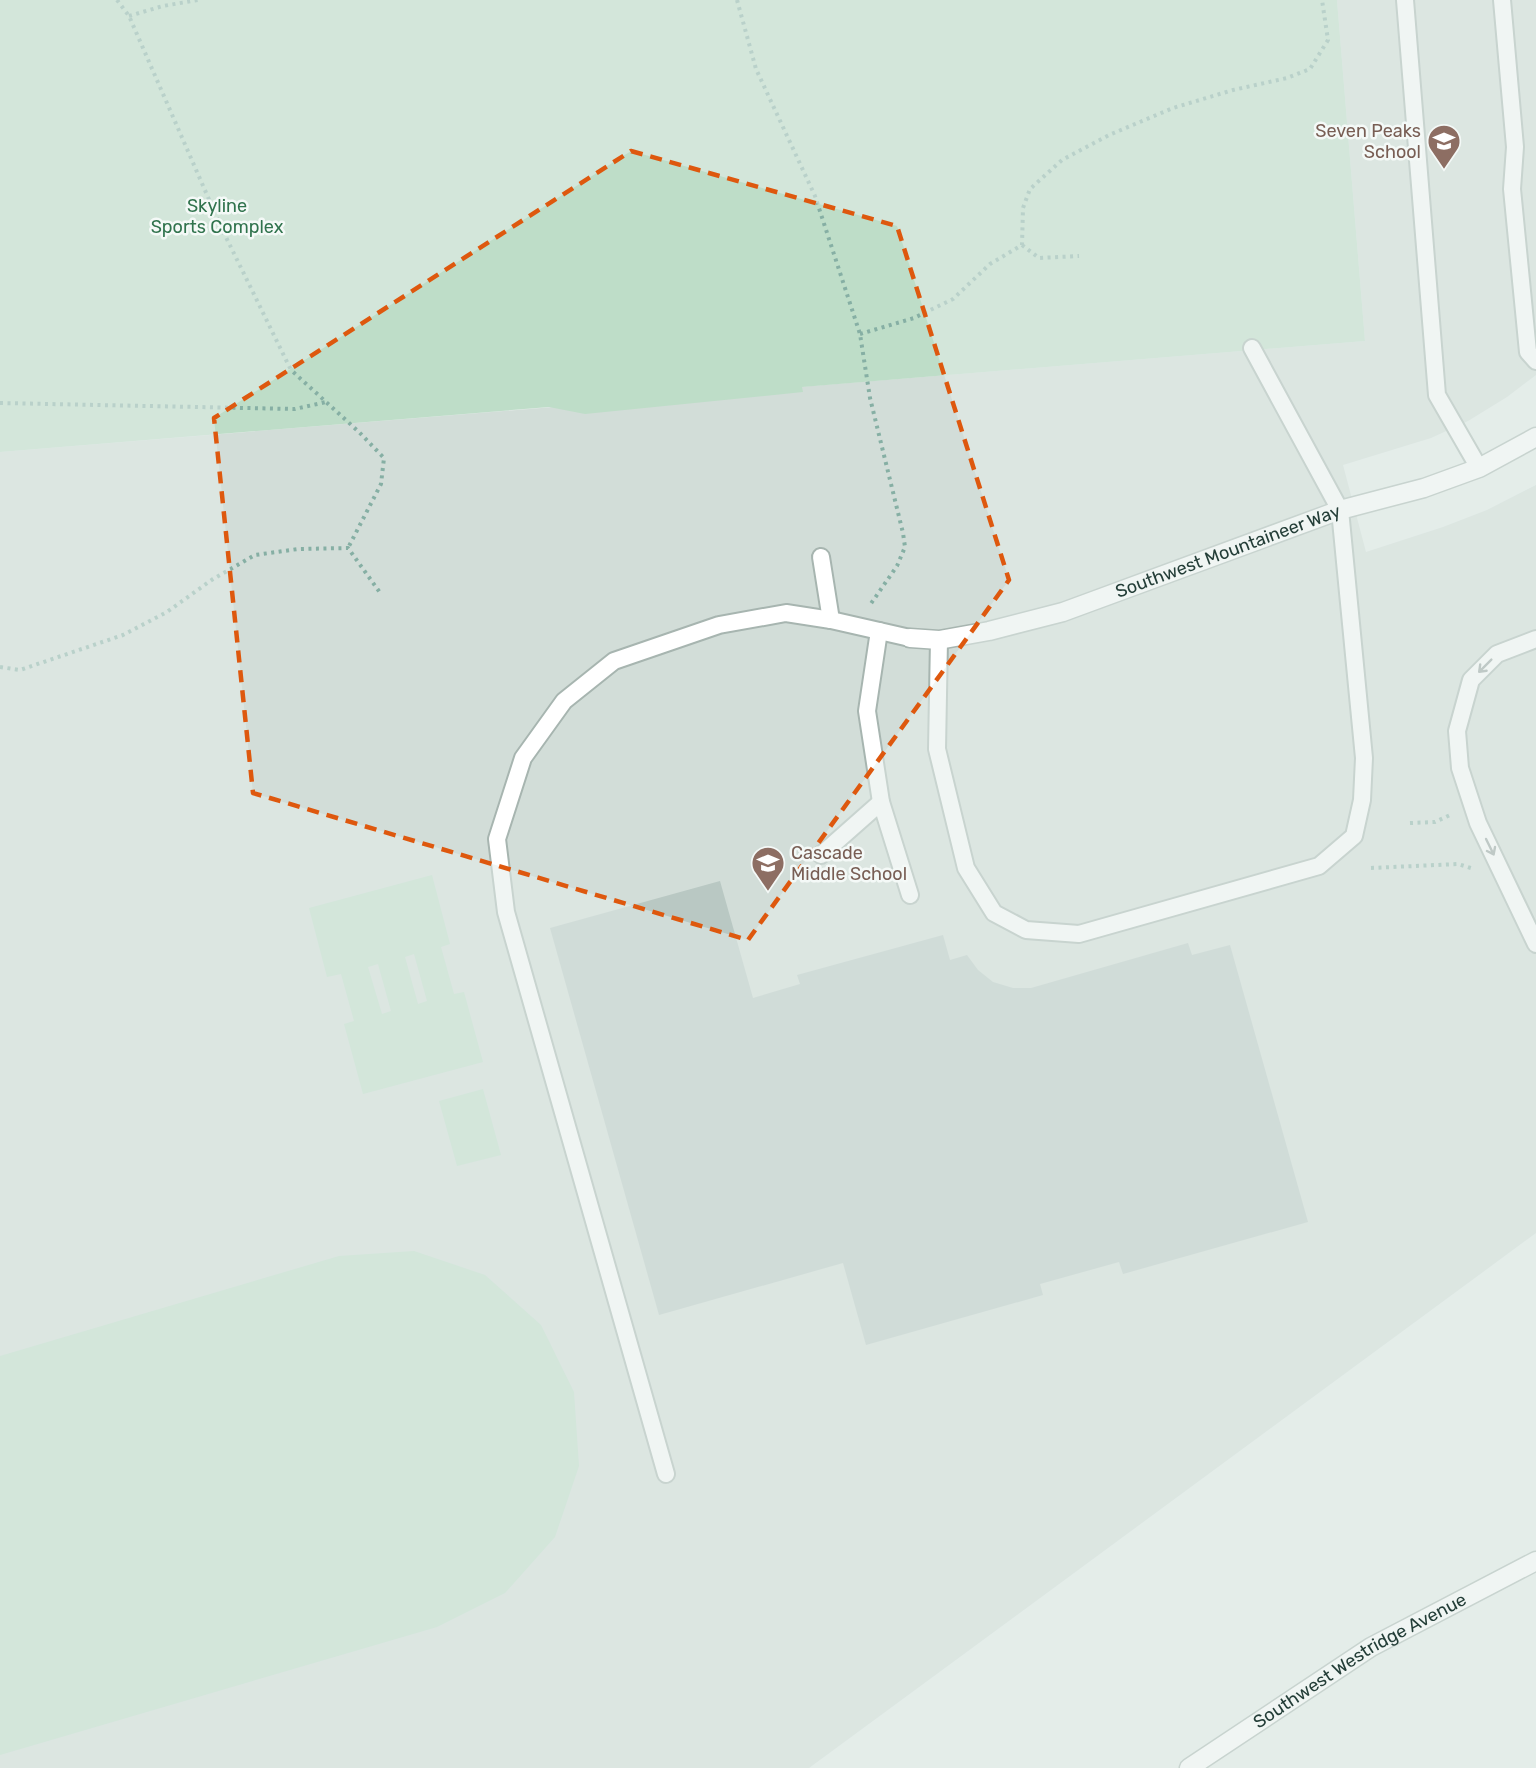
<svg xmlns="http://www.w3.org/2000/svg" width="1536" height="1768" viewBox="0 0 1536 1768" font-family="Rubik,sans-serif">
	<rect width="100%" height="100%" fill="#e4ede9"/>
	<polygon fill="#d2ddd8" points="1337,0 1536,0 1536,375 1507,397 1468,421 1431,438 1343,465 1366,552 1443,527 1487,510 1536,485 1536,1233 809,1768 0,1768 0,452 1365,341"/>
	<g fill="#beddc8" fill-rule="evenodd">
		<polygon points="0,0 1337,0 1365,341 802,387 803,392 585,414 549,407 0,452"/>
		<path d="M432,875L450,944L441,947L454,994L464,992L483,1062L363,1094L344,1024L354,1021L341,974L327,977L309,908ZM414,954L427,1001L418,1004L405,957ZM378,964L391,1011L382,1014L368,967Z"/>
		<polygon points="483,1089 501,1155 457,1166 439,1101"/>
		<polygon points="414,1251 485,1275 541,1325 574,1392 579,1466 555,1537 505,1593 437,1627 0,1755 0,1356 339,1256"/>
	</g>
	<polygon fill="#b9c8c3" points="720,881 753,998 800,984 797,975 943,935 950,960 967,955 978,970 993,982 1013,988 1031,988 1188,943 1192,955 1230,945 1308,1222 1123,1274 1119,1262 1040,1284 1043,1295 866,1345 843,1263 659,1315 550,928"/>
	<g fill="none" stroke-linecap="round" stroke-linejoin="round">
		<g stroke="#a7b5b0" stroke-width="20">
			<g id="service">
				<polyline points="1405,0 1437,395 1479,468"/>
				<polyline points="1502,0 1515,147 1512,189 1528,352 1536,361"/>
				<polyline points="821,557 831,620"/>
				<polyline points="879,631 867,711 881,802 910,895"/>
				<polyline points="1536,639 1497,654 1471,680 1457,731 1460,768 1478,823 1536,944"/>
				<polyline points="939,640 937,749 966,868 994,913 1026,930 1079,934 1319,866 1354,836 1362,800 1364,758 1340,510 1252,348"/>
				<polyline points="821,855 881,802"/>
				<polyline points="666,1474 506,912 497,839 523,758 564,701 614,661 719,625 786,613 831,620 910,638"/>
			</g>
		</g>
		<g stroke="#a7b5b0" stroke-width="21">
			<g id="minor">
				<path id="s1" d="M910,638L939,640L989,631L1063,612L1340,510L1424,488L1479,468L1536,437"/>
				<path id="s2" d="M1189,1768L1371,1647L1536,1561"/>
			</g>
		</g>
		<g stroke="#86afa4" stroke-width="4" stroke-dasharray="3 4.5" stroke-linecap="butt">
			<polyline points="117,0 129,16 221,227 291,370 359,432 384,458 381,484 348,548"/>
			<polyline points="737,0 756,69 815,196 860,334 870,398 903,533 905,547 897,566 870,605"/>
			<polyline points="129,16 163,6 198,0"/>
			<polyline points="1022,245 1039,258 1079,256"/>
			<polyline points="860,334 914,318 953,299 990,264 1022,245 1023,208 1030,189 1062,160 1109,135 1173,108 1233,90 1287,78 1310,69 1328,40 1322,0"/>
			<polyline points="0,403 295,409 326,402"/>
			<polyline points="0,667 20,670 123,635 167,612 213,579 255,555 298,549 348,548 381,594"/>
			<polyline points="1410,823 1435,822 1450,815"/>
			<polyline points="1371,868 1458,864 1474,869"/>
		</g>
		<use href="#service" stroke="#fff" stroke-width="16"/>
		<use href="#minor" stroke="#fff" stroke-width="18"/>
	</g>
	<defs><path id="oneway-shaft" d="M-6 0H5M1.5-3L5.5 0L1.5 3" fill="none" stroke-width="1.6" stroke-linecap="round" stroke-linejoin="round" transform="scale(1.5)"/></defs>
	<g stroke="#929e9c">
		<use href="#oneway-shaft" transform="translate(1485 666) rotate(135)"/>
		<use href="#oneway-shaft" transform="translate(1490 847) rotate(64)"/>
	</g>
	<path d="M0 0H1536V1768H0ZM631,151L897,226L1009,580L748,940L253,793L214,418Z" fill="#e4ede9" fill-opacity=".55" fill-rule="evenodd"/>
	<path fill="none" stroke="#de580e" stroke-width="4.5" stroke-dasharray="12 8" stroke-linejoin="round" d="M631,151L897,226L1009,580L748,940L253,793L214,418Z"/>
	<defs>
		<g id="school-pin" transform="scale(1.725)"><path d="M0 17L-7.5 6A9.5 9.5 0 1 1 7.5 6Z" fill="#8d6e63" stroke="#f4f9f7"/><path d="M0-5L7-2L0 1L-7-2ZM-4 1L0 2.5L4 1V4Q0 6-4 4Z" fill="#fff"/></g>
	</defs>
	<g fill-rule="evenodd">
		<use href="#school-pin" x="1444" y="141"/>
		<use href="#school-pin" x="768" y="863"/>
	</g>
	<g text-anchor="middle" stroke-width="5" stroke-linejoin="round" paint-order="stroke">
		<g font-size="18" fill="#785e54" stroke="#f4f9f7" text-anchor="end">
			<text x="1421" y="137">Seven Peaks<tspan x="1421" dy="21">School</tspan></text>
			<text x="791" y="859" text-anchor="start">Cascade<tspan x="791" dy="21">Middle School</tspan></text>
		</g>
		<g font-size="18" fill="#30734d" stroke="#f4f9f7">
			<text x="217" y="212">Skyline<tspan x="217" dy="21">Sports Complex</tspan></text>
		</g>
		<g font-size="18" fill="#243e38" stroke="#f4f9f7">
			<text dy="6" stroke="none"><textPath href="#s1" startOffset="332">Southwest Mountaineer Way</textPath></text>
			<text dy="6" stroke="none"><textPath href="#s2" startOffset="202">Southwest Westridge Avenue</textPath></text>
		</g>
	</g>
</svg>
